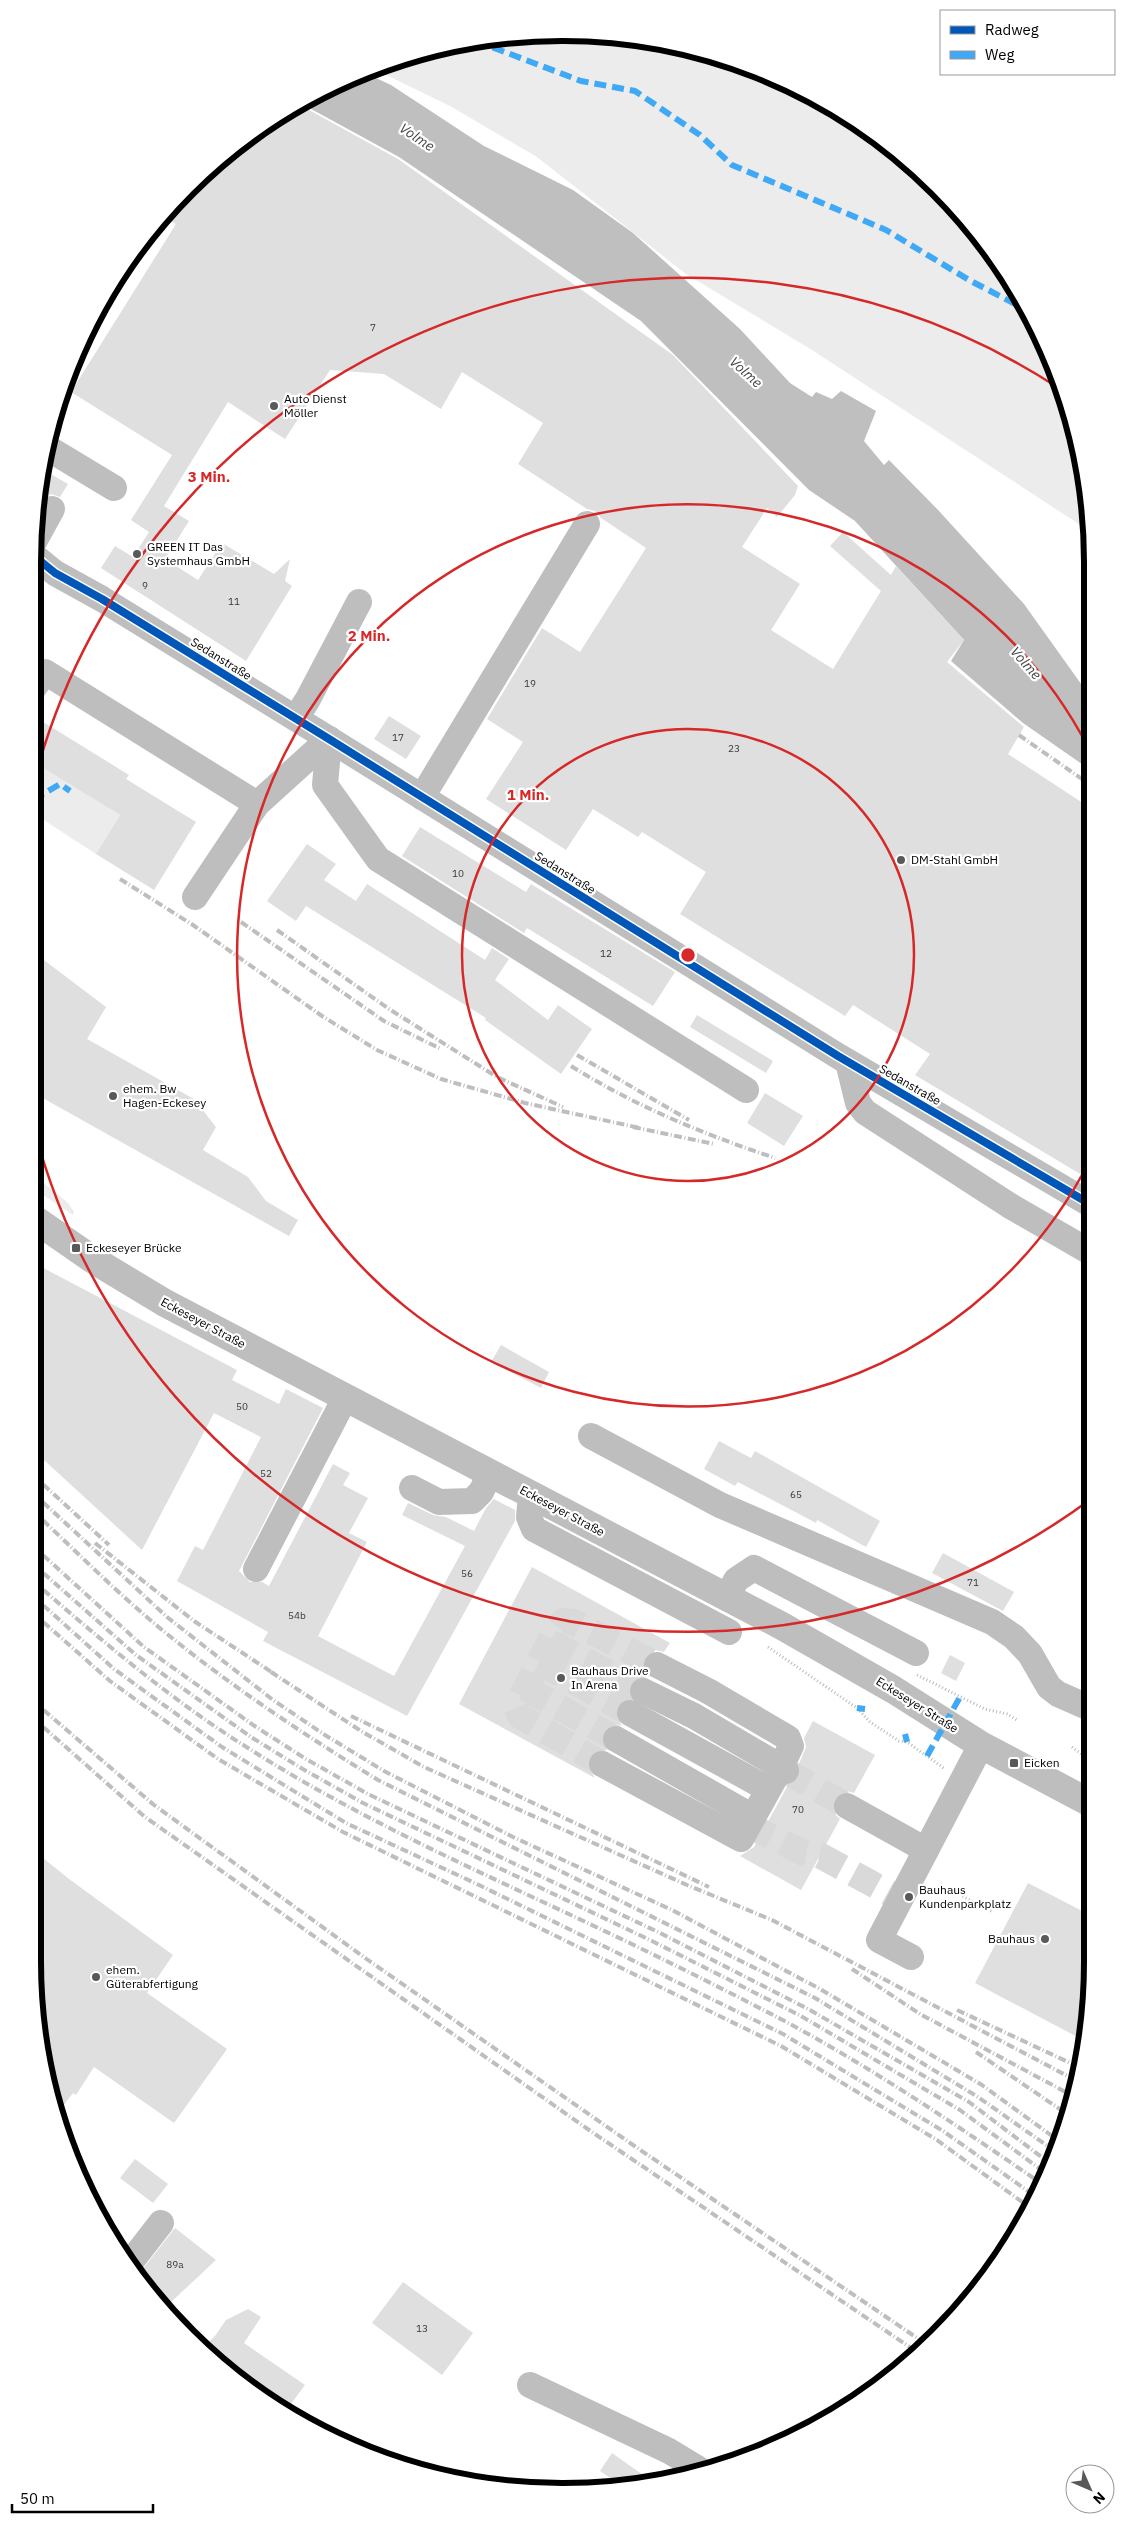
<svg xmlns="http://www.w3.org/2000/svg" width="1125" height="2524" viewBox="0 0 1125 2524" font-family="'IBM Plex Sans',sans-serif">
	<rect width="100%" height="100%" fill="#fff"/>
	<g fill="#ececec">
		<polygon points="562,33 666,43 765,73 885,142 983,240 1052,359 1088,493 1088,530 812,350 686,274 537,157 450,106 374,69 459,43"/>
		<polygon points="33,761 120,815 96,854 33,813"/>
		<polygon points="33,1174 68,1203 74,1212 73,1215 33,1188"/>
	</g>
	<polygon fill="#bfbfbf" points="363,72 391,85 484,146 573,190 633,233 740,329 790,383 812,397 816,392 832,399 841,391 876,411 864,441 884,465 889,460 939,511 1024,604 1089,695 1089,769 1023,723 951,661 964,640 855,521 809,490 641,321 399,157 302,104"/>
	<g fill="#dfdfdf">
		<polygon points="300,105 398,159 673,355 798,486 795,495 777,517 767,508 742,547 800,584 771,630 833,669 881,591 830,546 843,532 891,575 896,566 964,640 947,662 1024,727 1008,754 1089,807 1090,1180 915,1075 930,1054 853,1005 845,1016 680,914 706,872 642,832 638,837 593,809 566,850 486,799 523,742 487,719 542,628 580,652 646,548 601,518 595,511 587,509 518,464 543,423 462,372 441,409 384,374 330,370 285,439 228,402 164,506 189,521 165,559 198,580 222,543 274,574 290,559 285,581 292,586 246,661 101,568 115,546 133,557 149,532 131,520 172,455 71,392 176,224 164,217 188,188 268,122"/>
		<polygon points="42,469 68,484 60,497 51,494 44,496 38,503"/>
		<polygon points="389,716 421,736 406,759 374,739"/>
		<polygon points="40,720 129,775 126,779 196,822 154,890 96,854 120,815 32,761 32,733"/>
		<polygon points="420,827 526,892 531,884 675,972 653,1006 527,928 524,933 402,856"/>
		<polygon points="307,844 336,864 324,880 356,901 367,884 485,960 492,948 509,959 495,980 548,1020 558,1005 592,1029 561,1074 485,1020 486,1018 306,906 296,921 267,901"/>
		<polygon points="32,951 106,1007 87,1039 194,1099 216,1127 203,1150 248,1177 266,1201 298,1220 289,1236 32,1092"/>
		<polygon points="697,1015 773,1061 766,1073 690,1027"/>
		<polygon points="765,1093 803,1116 784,1146 747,1123"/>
		<polygon points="32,1262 237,1370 232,1380 279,1404 286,1389 323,1408 239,1571 250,1582 262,1582 269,1586 333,1464 350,1473 343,1485 368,1498 349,1533 367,1542 318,1636 394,1676 465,1546 402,1515 408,1503 433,1515 446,1517 474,1531 486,1508 494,1499 515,1510 515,1521 407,1716 263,1641 268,1632 177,1581 195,1546 203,1550 261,1437 214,1413 142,1550 32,1449"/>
		<polygon points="501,1345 549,1372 541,1388 491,1362"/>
		<polygon points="719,1441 751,1458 755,1451 880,1521 866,1547 817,1520 816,1523 738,1482 735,1486 704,1469"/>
		<polygon points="943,1553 1014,1592 1003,1611 932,1573"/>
		<polygon points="532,1567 670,1643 664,1652 656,1650 644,1658 642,1666 649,1677 642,1676 634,1679 629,1685 630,1698 623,1700 617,1705 615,1714 622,1726 615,1724 608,1726 601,1739 607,1750 595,1751 589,1757 587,1765 595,1778 459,1704"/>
		<polygon points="950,1655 965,1663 956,1681 941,1673"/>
		<polygon points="813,1721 875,1755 854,1793 847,1791 840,1793 834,1799 834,1813 840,1819 801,1890 740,1856 754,1847 788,1785 798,1780 801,1773 799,1764 806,1747 804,1738"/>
		<polygon points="32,1849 69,1879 173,1955 147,1993 227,2049 174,2123 94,2067 76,2095 73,2093 56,2115 43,2065 32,1962"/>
		<polygon points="1028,1883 1092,1916 1092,1962 1085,2041 975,1983"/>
		<polygon points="135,2159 168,2184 153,2203 120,2178"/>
		<polygon points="175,2228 216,2260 170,2303 144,2283 138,2275"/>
		<polygon points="403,2282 473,2333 442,2375 372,2323"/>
		<polygon points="248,2309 261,2317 244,2343 305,2385 285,2412 240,2382 203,2347 215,2336 226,2320"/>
		<polygon points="612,2453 653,2482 623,2487 600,2471"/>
	</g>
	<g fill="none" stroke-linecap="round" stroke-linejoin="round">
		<g stroke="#d9d9d9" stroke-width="26" stroke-dasharray="26 13" stroke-linecap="butt">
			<polyline points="550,1642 643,1691"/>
			<polyline points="539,1662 630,1713"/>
			<polyline points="525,1688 616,1739"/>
			<polyline points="602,1764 520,1716 516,1707 555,1631 563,1621 573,1622 657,1665"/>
			<polyline points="786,1771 847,1806"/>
			<polyline points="748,1825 804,1853 821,1856 900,1899"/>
		</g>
		<g stroke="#b9b9b9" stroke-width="3" stroke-dasharray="1 2.5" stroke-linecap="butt">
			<polyline points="768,1647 857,1708 870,1722 899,1741 907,1742 945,1769"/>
			<polyline points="917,1675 985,1709 1007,1714 1017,1720"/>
			<polyline points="1072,1747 1092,1762"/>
			<polyline points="947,1888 993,1912"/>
		</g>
		<g stroke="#bebebe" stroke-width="26">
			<polyline points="46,447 114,488"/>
			<polyline points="35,540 52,509"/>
			<polyline points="33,555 55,573 102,599 329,739 838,1056 1090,1204"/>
			<polyline points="33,689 45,672 257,804 329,739"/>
			<polyline points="296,718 308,699 359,602"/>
			<polyline points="329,739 325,785 378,859 746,1090"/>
			<polyline points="422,797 587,524"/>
			<polyline points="195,897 257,804"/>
			<polyline points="848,1062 858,1103 865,1112 1012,1207 1090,1252"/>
			<polyline points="591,1436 720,1505 992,1622 1014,1637 1030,1654 1049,1687 1058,1694 1092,1709"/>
			<polyline points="412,1488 439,1502 472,1501 481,1492 490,1474"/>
			<polyline points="531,1495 529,1517 534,1529 729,1632"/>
			<polyline points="256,1569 345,1398"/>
			<polyline points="727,1598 736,1580 754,1568 916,1653"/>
			<polyline points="657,1665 708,1691 788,1738 791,1746 781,1767 786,1771"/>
			<polyline points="630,1713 768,1789"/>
			<polyline points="616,1739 753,1817"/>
			<polyline points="602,1764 741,1839 781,1767 694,1716 643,1691"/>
			<polyline points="847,1806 926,1850"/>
			<polyline points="911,1957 879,1940 981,1745"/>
			<polyline points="130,2263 161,2223"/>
			<polyline points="530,2385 669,2451 702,2471"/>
		</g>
		<polyline stroke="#bebebe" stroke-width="28" points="33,1218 92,1259 165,1303 782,1626 894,1690 981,1745 1092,1804"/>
		<g stroke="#bebebe" stroke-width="4" stroke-dasharray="8 2.5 1 2.5" stroke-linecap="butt">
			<polyline points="1019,735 1089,784"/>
			<polyline points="120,879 193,925 322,1016 377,1050 441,1079 525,1103 640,1128"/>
			<polyline points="241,922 384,1021 441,1049"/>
			<polyline points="277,930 389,1009 497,1077 563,1107"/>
			<polyline points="577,1055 689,1120"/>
			<path d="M571,1066C635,1106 703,1134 775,1158"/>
			<polyline points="633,1127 714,1144"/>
			<polyline points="33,1475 109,1545"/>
			<polyline points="33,1493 167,1617 273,1700 325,1735 384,1771 513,1837 672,1910 820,1989 982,2085 1059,2141"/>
			<path d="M33,1511C75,1550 116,1592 161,1629C229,1685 303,1734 378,1780L815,1998L978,2097L1056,2152"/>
			<polyline points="95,1543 194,1621 276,1675"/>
			<polyline points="33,1546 144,1647 256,1727 306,1759 368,1794 660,1933 810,2010 969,2102 1052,2165"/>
			<polyline points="33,1564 136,1655 251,1737 301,1768 363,1803 652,1941 801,2016 960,2110 1047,2174"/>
			<polyline points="255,1567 285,1507 324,1416"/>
			<path d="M33,1581C101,1640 171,1700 248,1748C373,1828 511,1885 644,1950C693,1974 743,1999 792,2025C878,2072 961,2128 1042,2184"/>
			<polyline points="33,1596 114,1669 222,1747 346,1823 479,1885 783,2034 943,2131 1035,2196"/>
			<polyline points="33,1613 110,1681 218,1759 343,1832 781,2046 937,2140 1029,2207"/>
			<polyline points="271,1672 361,1731 424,1767 687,1885 772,1920 1077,2081"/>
			<polyline points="33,1701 154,1805 368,1960 633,2145 926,2344"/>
			<polyline points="351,1716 709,1887"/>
			<polyline points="33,1718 145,1817 589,2130 917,2352"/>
			<polyline points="852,1969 920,2014 1073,2096"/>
			<polyline points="957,2010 1081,2068"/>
			<polyline points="976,2052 1067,2114"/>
		</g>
		<g stroke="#3fa9f5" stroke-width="6" stroke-dasharray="12 6" stroke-linecap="butt">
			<polyline points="476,41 581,81 635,91 700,135 732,165 886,230 969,280 1021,307"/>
			<polyline points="33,800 60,784 70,791"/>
			<polyline points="857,1708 865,1709"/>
			<polyline points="905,1734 907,1742"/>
			<polyline points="927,1756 960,1697"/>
		</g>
		<g stroke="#fff" stroke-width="11">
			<polyline id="cycleway" points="33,555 55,573 102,599 329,739 838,1056 1090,1204"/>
		</g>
		<use href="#cycleway" stroke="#0057b8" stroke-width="8"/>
	</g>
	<g fill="none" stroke="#d62828" stroke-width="2.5">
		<circle cx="688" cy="955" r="226"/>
		<path d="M1090 1160A451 451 0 1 1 1088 747"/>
		<path d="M1091 1499A677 677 0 0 1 33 1125M33 785A677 677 0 0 1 1057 387"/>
	</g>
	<g fill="#595959" stroke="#fff" stroke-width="2">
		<circle cx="274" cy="406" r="5"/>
		<circle cx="137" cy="554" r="5"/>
		<circle cx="901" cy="860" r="5"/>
		<circle cx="113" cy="1096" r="5"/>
		<rect x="71" y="1243" width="10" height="10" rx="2.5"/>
		<circle cx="561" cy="1678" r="5"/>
		<rect x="1009" y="1758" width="10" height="10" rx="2.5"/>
		<circle cx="909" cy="1897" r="5"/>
		<circle cx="1045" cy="1939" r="5"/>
		<circle cx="96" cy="1977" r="5"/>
	</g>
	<g text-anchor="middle" stroke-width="4.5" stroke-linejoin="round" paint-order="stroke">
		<g font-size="10" fill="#383838">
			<text x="373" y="331">7</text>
			<text x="145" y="589">9</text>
			<text x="234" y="605">11</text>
			<text x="530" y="687">19</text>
			<text x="398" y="741">17</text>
			<text x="734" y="752">23</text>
			<text x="458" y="877">10</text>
			<text x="606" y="957">12</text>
			<text x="242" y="1410">50</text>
			<text x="266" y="1477">52</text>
			<text x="796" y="1498">65</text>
			<text x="467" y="1577">56</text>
			<text x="973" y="1586">71</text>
			<text x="297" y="1619">54b</text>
			<text x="798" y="1813">70</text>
			<text x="175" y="2268">89a</text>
			<text x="422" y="2332">13</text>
		</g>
		<g font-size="12" fill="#000" stroke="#fff" text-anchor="start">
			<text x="284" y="403">Auto Dienst<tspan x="284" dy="14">Möller</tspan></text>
			<text x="147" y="551">GREEN IT Das<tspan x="147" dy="14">Systemhaus GmbH</tspan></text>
			<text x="911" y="864">DM-Stahl GmbH</text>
			<text x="123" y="1093">ehem. Bw<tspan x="123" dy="14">Hagen-Eckesey</tspan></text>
			<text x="86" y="1252">Eckeseyer Brücke</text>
			<text x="571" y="1675">Bauhaus Drive<tspan x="571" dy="14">In Arena</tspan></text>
			<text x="1024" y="1767">Eicken</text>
			<text x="919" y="1894">Bauhaus<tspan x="919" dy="14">Kundenparkplatz</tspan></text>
			<text x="1035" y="1943" text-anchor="end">Bauhaus</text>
			<text x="106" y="1974">ehem.<tspan x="106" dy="14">Güterabfertigung</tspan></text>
		</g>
		<g font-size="12" fill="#000" stroke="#fff">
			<text transform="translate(221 659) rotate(32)" y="4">Sedanstraße</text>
			<text transform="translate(565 873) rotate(32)" y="4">Sedanstraße</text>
			<text transform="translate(910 1085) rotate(30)" y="4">Sedanstraße</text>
			<text transform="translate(203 1323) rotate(28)" y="4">Eckeseyer Straße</text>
			<text transform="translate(562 1511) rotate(28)" y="4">Eckeseyer Straße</text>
			<text transform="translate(917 1705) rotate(32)" y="4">Eckeseyer Straße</text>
		</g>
		<g font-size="14" font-style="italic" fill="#444" stroke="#fff">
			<text transform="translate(417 137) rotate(34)" y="5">Volme</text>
			<text transform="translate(746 372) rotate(42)" y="5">Volme</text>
			<text transform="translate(1026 663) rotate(48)" y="5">Volme</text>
		</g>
	</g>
	<path d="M0 0H1125V2524H0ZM562 41H563A521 521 0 0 1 1084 562V1962A521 521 0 0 1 563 2483H562A521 521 0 0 1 41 1962V562A521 521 0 0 1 562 41Z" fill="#fff" fill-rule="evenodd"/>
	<path fill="none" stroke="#000" stroke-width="6" d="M562 41H563A521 521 0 0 1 1084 562V1962A521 521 0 0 1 563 2483H562A521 521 0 0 1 41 1962V562A521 521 0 0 1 562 41Z"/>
	<circle cx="688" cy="955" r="8" fill="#d62828" stroke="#fff" stroke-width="2.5"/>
	<g font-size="15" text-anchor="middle" font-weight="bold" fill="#d62828" stroke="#fff" stroke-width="4.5" stroke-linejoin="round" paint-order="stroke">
		<text x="209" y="482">3 Min.</text>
		<text x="369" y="641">2 Min.</text>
		<text x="528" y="800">1 Min.</text>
	</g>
	<rect x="940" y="10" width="175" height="65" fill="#ffffff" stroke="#999999"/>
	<rect x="950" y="26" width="25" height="8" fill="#0057b8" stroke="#999999"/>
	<text x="985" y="35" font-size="15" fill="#000000">Radweg</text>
	<rect x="950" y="51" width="25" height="8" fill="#3fa9f5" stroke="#999999"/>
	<text x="985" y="60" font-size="15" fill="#000000">Weg</text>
	<g transform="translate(1090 2489) rotate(135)"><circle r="24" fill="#ffffff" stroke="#999999"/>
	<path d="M0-4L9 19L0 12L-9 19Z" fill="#595959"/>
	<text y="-8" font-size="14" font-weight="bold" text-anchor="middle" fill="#000000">N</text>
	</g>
	<path d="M12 2504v8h141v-8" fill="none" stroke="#000000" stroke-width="2.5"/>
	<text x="20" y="2504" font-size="15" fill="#000000" stroke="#ffffff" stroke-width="4" paint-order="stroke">50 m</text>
</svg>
